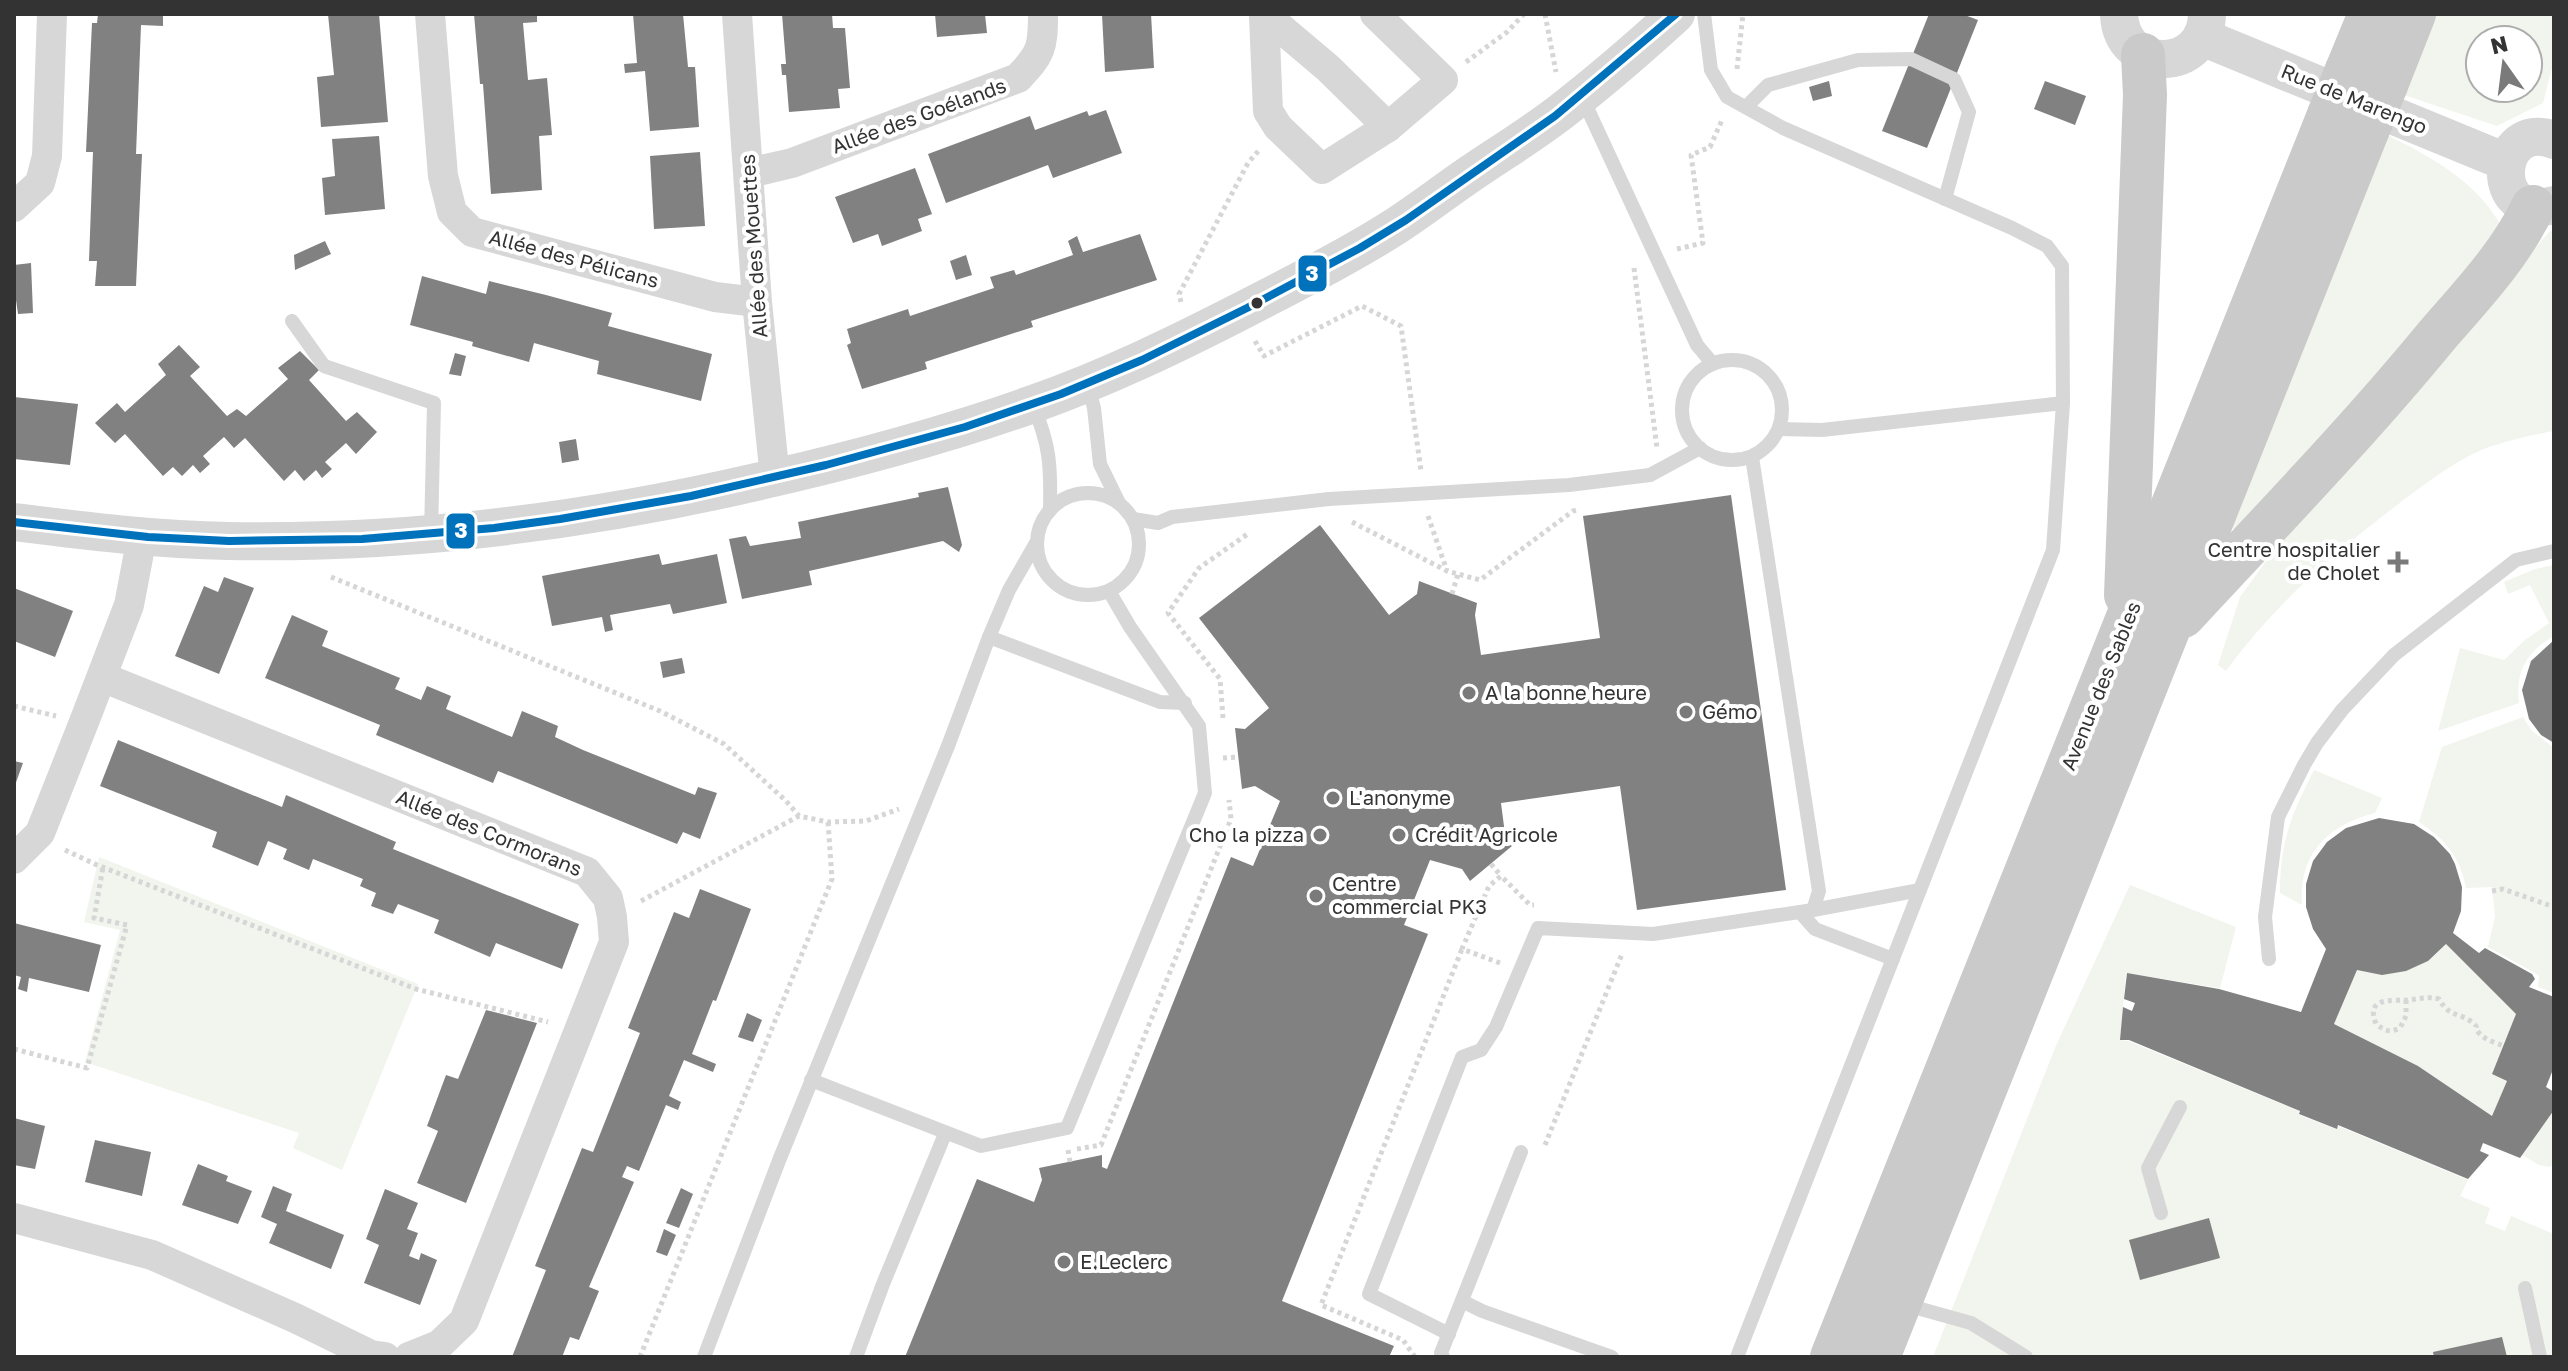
<svg xmlns="http://www.w3.org/2000/svg" width="2568" height="1371" viewBox="0 0 2568 1371" font-family="'Golos Text',sans-serif">
	<rect width="100%" height="100%" fill="#fff"/>
	<g fill="#f1f5ed" fill-rule="evenodd">
		<path d="M2434,14H2554V60L2543,103L2497,126L2401,94ZM2480,40H2528V88H2480Z"/>
		<path d="M2389,136C2433,158 2475,181 2500,224L2484,249L2241,533L2232,528Z"/>
		<path d="M2554,230V431C2532,435 2510,440 2489,447C2459,458 2426,483 2401,502C2335,552 2275,604 2226,671L2218,665L2240,597L2267,560L2549,232Z"/>
		<path d="M2554,565V636C2527,651 2515,672 2519,703L2438,731L2460,648L2504,660L2525,640L2549,623L2530,585L2508,594L2504,582L2535,569Z"/>
		<path d="M2523,717L2531,730L2554,748V993L2538,987L2539,976L2535,973L2488,947L2495,917L2492,887L2466,888C2460,856 2445,839 2419,822L2442,747Z"/>
		<path d="M2314,770L2382,798L2375,813C2328,825 2298,854 2302,905L2280,893C2280,842 2291,815 2314,770Z"/>
		<polygon points="99,857 418,984 342,1170 293,1148 299,1133 85,1062 120,930 84,922"/>
		<polygon points="2130,885 2236,927 2220,988 2126,973 2120,1040 2128,1041 2299,1111 2299,1115 2336,1129 2338,1126 2468,1180 2460,1196 2490,1208 2485,1223 2505,1231 2511,1216 2554,1234 2554,1357 1933,1357 2055,1048"/>
		<path d="M2446,944L2516,1014L2492,1073L2507,1081L2492,1116L2418,1066L2334,1024L2357,970C2392,978 2422,971 2446,944Z"/>
		<polygon points="2554,1110 2554,1162 2550,1167 2539,1165 2522,1155"/>
	</g>
	<g fill="#818181" fill-rule="evenodd">
		<polygon points="98,14 163,14 163,26 141,25 136,154 142,154 136,286 95,286 97,261 89,261 93,152 86,152 92,23 97,23"/>
		<polygon points="328,14 379,14 388,122 321,127 317,77 334,75"/>
		<polygon points="474,14 537,14 537,22 523,23 528,80 547,78 552,135 539,136 542,190 491,194 483,84 480,84"/>
		<polygon points="633,14 683,14 688,67 695,67 699,127 650,131 645,71 625,73 624,64 637,63"/>
		<polygon points="782,14 832,14 833,28 845,28 850,88 838,89 840,108 789,112 786,75 782,75 781,64 786,64"/>
		<polygon points="935,14 985,14 987,33 937,37"/>
		<polygon points="1102,14 1151,14 1154,68 1105,72"/>
		<polygon points="1929,14 1962,14 1978,20 1927,148 1882,131"/>
		<polygon points="1829,81 1832,96 1813,101 1809,87"/>
		<polygon points="2045,81 2086,96 2075,125 2034,109"/>
		<polygon points="1106,110 1122,153 1053,178 1048,165 946,203 928,154 1030,116 1035,130 1087,111 1089,116"/>
		<polygon points="379,136 385,209 325,215 322,178 335,176 332,139"/>
		<polygon points="700,152 705,226 654,229 650,156"/>
		<polygon points="915,168 932,214 918,219 922,231 882,246 878,234 853,243 835,197"/>
		<polygon points="1140,234 1157,280 1031,321 1033,327 925,362 927,369 862,389 847,345 851,343 847,329 908,309 910,316 994,288 990,277 1014,270 1016,275 1073,255 1068,241 1077,236 1083,252"/>
		<polygon points="325,241 331,254 295,270 294,255"/>
		<polygon points="966,255 972,275 956,280 950,261"/>
		<polygon points="31,263 33,313 18,314 16,300 14,301 14,265"/>
		<polygon points="422,276 486,294 489,281 546,295 612,313 608,326 712,354 701,401 597,374 599,361 534,343 529,362 472,346 473,342 410,325"/>
		<polygon points="179,345 200,367 190,376 227,416 237,409 246,416 288,379 278,368 300,351 319,370 309,380 346,421 357,412 377,432 356,454 346,443 325,462 332,469 322,478 316,470 304,481 295,470 284,481 245,438 234,448 224,437 203,456 210,464 200,473 193,465 182,476 173,467 163,476 125,434 115,443 95,423 117,403 125,412 166,375 158,364"/>
		<polygon points="455,353 466,356 461,376 449,374"/>
		<polygon points="14,397 78,404 70,465 14,459"/>
		<polygon points="576,439 579,460 562,463 559,442"/>
		<polygon points="948,487 962,545 959,552 943,541 809,571 812,585 742,599 729,539 746,536 750,546 801,538 798,522 919,497 918,493"/>
		<polygon points="1731,495 1786,890 1637,910 1620,786 1501,803 1505,834 1512,846 1470,881 1462,869 1430,860 1404,925 1428,934 1282,1301 1394,1346 1389,1357 905,1357 977,1179 1034,1202 1042,1180 1039,1168 1102,1155 1102,1167 1107,1169 1231,857 1253,866 1280,801 1255,786 1242,789 1235,728 1245,729 1269,708 1199,618 1320,525 1389,615 1417,594 1419,581 1477,603 1475,615 1481,655 1600,638 1583,516"/>
		<polygon points="659,554 662,565 717,554 727,603 673,614 670,604 610,615 613,630 605,632 602,617 552,626 542,576"/>
		<polygon points="224,577 254,588 219,674 175,656 204,586 218,592"/>
		<polygon points="14,588 73,611 55,657 14,641"/>
		<polygon points="292,615 328,631 322,646 400,678 395,689 421,700 427,686 451,696 446,709 512,737 522,711 558,726 555,737 583,750 695,795 698,787 717,793 700,839 683,832 677,844 498,771 493,783 376,735 380,725 265,678"/>
		<polygon points="2554,640 2554,743 2541,735 2529,719 2522,690 2531,661"/>
		<polygon points="682,658 685,673 663,678 660,662"/>
		<polygon points="118,740 282,807 286,795 396,842 393,849 579,924 562,969 496,943 490,957 434,933 439,920 398,904 393,914 371,906 376,893 360,886 363,879 313,859 309,870 283,859 287,849 268,841 258,866 212,847 217,832 100,786"/>
		<polygon points="14,761 23,763 14,788"/>
		<path d="M2379,818L2414,824L2434,837L2450,854L2455,864L2462,887L2461,911L2453,933L2479,953L2485,948L2532,974L2535,979L2529,987L2554,997V1067L2546,1087L2554,1092V1110L2520,1158L2483,1143L2480,1151L2489,1155L2468,1179L2338,1125L2337,1129L2299,1114L2300,1111L2129,1040H2120L2123,1007L2132,1011L2135,1003L2124,999L2127,973L2219,989L2301,1012L2326,949L2313,929L2306,907V884L2313,861L2327,842L2346,828ZM2446,944L2516,1014L2492,1074L2507,1081L2492,1116L2418,1066L2334,1024L2357,970L2382,975L2406,971L2428,961Z"/>
		<polygon points="700,889 751,909 716,1001 713,1000 692,1054 716,1064 713,1072 684,1060 669,1096 681,1102 678,1110 666,1105 639,1171 627,1166 622,1177 634,1182 589,1287 599,1291 579,1340 570,1337 562,1357 512,1357 546,1270 535,1266 582,1148 593,1152 640,1033 628,1028 674,912 689,918"/>
		<polygon points="14,923 101,945 89,992 29,978 27,992 18,989 21,977 14,975"/>
		<polygon points="486,1010 537,1023 466,1203 417,1183 438,1131 427,1126 446,1075 458,1079"/>
		<polygon points="747,1013 762,1020 753,1042 738,1037"/>
		<polygon points="14,1118 45,1126 35,1169 14,1165"/>
		<polygon points="95,1140 151,1152 142,1196 85,1182"/>
		<polygon points="198,1164 228,1176 226,1181 252,1191 238,1224 182,1205"/>
		<polygon points="273,1186 292,1194 286,1211 344,1235 331,1269 269,1243 277,1224 261,1217"/>
		<polygon points="681,1188 693,1194 679,1228 666,1223"/>
		<polygon points="385,1189 418,1203 407,1229 418,1233 409,1256 419,1260 421,1253 437,1260 420,1305 364,1283 379,1245 366,1239"/>
		<polygon points="2209,1218 2220,1258 2140,1280 2129,1240"/>
		<polygon points="664,1229 676,1235 667,1256 656,1252"/>
		<polygon points="2502,1337 2507,1357 2434,1357 2433,1352"/>
	</g>
	<g fill="none" stroke-linecap="round" stroke-linejoin="round">
		<g stroke="#d6d6d6" stroke-width="5" stroke-dasharray="4 4" stroke-linecap="butt">
			<polyline points="1545,14 1556,72"/>
			<polyline points="1466,62 1507,32 1524,14"/>
			<polyline points="1737,69 1743,14"/>
			<polyline points="1677,249 1703,243 1691,155 1710,147 1722,120"/>
			<polyline points="1634,268 1657,448"/>
			<polyline points="1181,302 1179,294 1248,163 1260,149"/>
			<polyline points="1255,341 1264,356 1362,306 1401,326 1421,471"/>
			<polyline points="1428,516 1447,571"/>
			<polyline points="1352,522 1447,571 1480,580 1573,511 1578,510"/>
			<polyline points="331,577 660,711 724,744 786,801 799,816 828,822 866,821 899,809"/>
			<polyline points="1452,594 1458,574"/>
			<polyline points="14,706 56,716"/>
			<polyline points="1223,718 1220,679 1168,613 1199,568 1249,533"/>
			<polyline points="1223,758 1238,757"/>
			<polyline points="65,850 97,865 416,989 548,1022"/>
			<polyline points="1491,864 1501,876"/>
			<polyline points="2492,891 2503,889 2554,907"/>
			<polyline points="641,901 799,816"/>
			<polyline points="1500,963 1462,949 1489,886 1501,876 1530,905 1534,905"/>
			<path d="M2406,1000V1016L2400,1028C2390,1033 2385,1031 2376,1024C2365,997 2391,1001 2407,1000C2419,999 2428,996 2439,999C2449,1017 2458,1012 2472,1022C2481,1030 2472,1024 2479,1033C2485,1040 2496,1043 2504,1046"/>
			<polyline points="14,1049 87,1068 127,925 94,918 103,867"/>
			<polyline points="1545,1145 1622,954"/>
			<polyline points="1077,1149 1101,1145 1231,819 1229,800"/>
			<polyline points="1068,1150 1070,1162"/>
			<polyline points="640,1357 832,879 828,822"/>
			<polyline points="1415,1357 1403,1340 1321,1305 1462,949"/>
		</g>
		<g stroke="#d7d7d7" stroke-width="14">
			<polyline points="1704,14 1711,70 1727,97 1783,128 2012,228 2047,246 2062,266 2063,403 2053,550 1737,1357"/>
			<polyline points="1583,99 1697,345 1713,364"/>
			<polyline points="1746,107 1768,85 1858,60 1911,59 1954,79 1969,112 1945,199"/>
			<polyline points="292,321 324,366 434,403 431,534"/>
			<circle cx="1732" cy="410" r="50"/>
			<polyline points="1088,386 1094,408 1100,464 1119,503"/>
			<path d="M1033,405C1050,445 1051,466 1050,509"/>
			<polyline points="1779,429 1822,430 2063,403"/>
			<polyline points="1752,457 1819,891 1813,910"/>
			<circle cx="1088" cy="544" r="51"/>
			<polyline points="1133,519 1158,523 1172,517 1329,499 1569,485 1650,475 1700,448"/>
			<polyline points="989,637 1160,702 1185,703"/>
			<polyline points="1800,912 1815,929 1893,959"/>
			<polyline points="2269,959 2265,917 2278,817 2304,765 2317,743 2342,710 2394,655 2516,560 2554,551"/>
			<polyline points="811,1080 981,1146 1067,1128 1205,793 1199,726 1130,627 1109,591"/>
			<polyline points="2161,1213 2148,1168 2180,1107"/>
			<polyline points="2525,1288 2540,1357"/>
			<polyline points="1462,1301 1482,1311 1612,1357"/>
			<polyline points="1903,1304 1971,1323 2026,1357"/>
			<polyline points="1449,1334 1369,1294 1462,1057 1481,1050 1496,1027 1538,928 1653,934 1813,910 1920,890"/>
			<polyline points="704,1357 780,1158 948,746 989,637 1009,590 1036,543"/>
			<polyline points="856,1357 883,1284 945,1134"/>
			<polyline points="1443,1357 1441,1353 1521,1152"/>
		</g>
		<g stroke="#d7d7d7" stroke-width="30">
			<polyline points="430,14 443,176 452,212 472,232 715,297 757,302"/>
			<polyline points="737,14 757,302 775,478"/>
			<polyline points="1264,14 1328,68 1388,127 1443,80 1375,14"/>
			<polyline points="1264,16 1268,111 1278,127 1322,169 1388,127"/>
			<path d="M749,173L792,163L1018,78C1041,54 1043,48 1043,14"/>
			<polyline points="14,207 40,183 47,156 52,14"/>
			<polyline points="102,677 587,872 608,898 612,917 614,942 464,1321 439,1345 409,1357"/>
			<polyline points="14,859 40,833 84,722 129,605 142,537"/>
			<polyline points="14,1218 152,1255 295,1318 371,1355 385,1357"/>
		</g>
		<g stroke="#d7d7d7" stroke-width="38">
			<path d="M2119,14C2121,74 2206,74 2207,14"/>
			<polyline points="2202,37 2506,162"/>
			<path d="M2554,140C2494,117 2486,224 2554,205"/>
			<path d="M14,522C86,531 157,540 229,541C407,544 583,522 756,482C849,461 943,436 1033,404C1107,378 1177,344 1247,308C1297,282 1349,256 1396,226C1422,209 1445,191 1470,174C1502,152 1536,132 1567,107C1604,78 1641,46 1676,14"/>
		</g>
		<g stroke="#cacaca" stroke-width="44">
			<polyline points="2347,70 2370,14"/>
			<polyline points="2386,85 2414,14"/>
			<polyline points="2126,595 2145,95 2143,55"/>
			<path d="M2183,616C2268,524 2355,435 2434,339C2470,297 2509,257 2533,207"/>
			<polyline points="1832,1357 2329,115"/>
			<polyline points="1878,1357 2368,129"/>
		</g>
		<g stroke="#cacaca" stroke-width="44">
			<polyline points="2329,115 2347,70"/>
			<polyline points="2368,129 2386,85"/>
		</g>
		<g stroke="#fff" stroke-width="14">
			<polyline id="bus-1" points="14,522 148,537 229,541 362,539 494,528 560,519 691,496 826,465 965,427 1061,394 1142,360 1247,308 1360,248 1406,220 1555,116 1676,14"/>
		</g>
		<use href="#bus-1" stroke="#0071bb" stroke-width="8"/>
	</g>
	<circle fill="#333" stroke="#fff" stroke-width="3" cx="1257" cy="303" r="7"/>
	<g fill="#7a7a7a" stroke="#fff" stroke-width="3">
		<path d="M2394 550h8v8h8v8h-8v8h-8v-8h-8v-8h8z"/>
		<circle cx="1469" cy="693" r="8"/>
		<circle cx="1686" cy="712" r="8"/>
		<circle cx="1333" cy="798" r="8"/>
		<circle cx="1320" cy="835" r="8"/>
		<circle cx="1399" cy="835" r="8"/>
		<circle cx="1316" cy="896" r="8"/>
		<circle cx="1064" cy="1262" r="8"/>
	</g>
	<g text-anchor="middle" stroke-width="8" stroke-linejoin="round" paint-order="stroke">
		<g font-size="20" fill="#333" stroke="#fff">
			<text transform="translate(2354 99) rotate(22)" y="7">Rue de Marengo</text>
			<text transform="translate(919 116) rotate(-20)" y="7">Allée des Goélands</text>
			<text transform="translate(754 246) rotate(-94)" y="7">Allée des Mouettes</text>
			<text transform="translate(574 259) rotate(15)" y="7">Allée des Pélicans</text>
			<text transform="translate(2101 686) rotate(-68)" y="7">Avenue des Sables</text>
			<text transform="translate(489 833) rotate(22)" y="7">Allée des Cormorans</text>
		</g>
		<g font-size="20" fill="#333" stroke="#fff" text-anchor="start">
			<text x="2380" y="557" text-anchor="end">Centre hospitalier<tspan x="2380" dy="23">de Cholet</tspan></text>
			<text x="1485" y="700">A la bonne heure</text>
			<text x="1702" y="719">Gémo</text>
			<text x="1349" y="805">L'anonyme</text>
			<text x="1304" y="842" text-anchor="end">Cho la pizza</text>
			<text x="1415" y="842">Crédit Agricole</text>
			<text x="1332" y="891">Centre<tspan x="1332" dy="23">commercial PK3</tspan></text>
			<text x="1080" y="1269">E.Leclerc</text>
		</g>
	</g>
	<g stroke="#fff" stroke-width="3">
		<rect x="1297" y="254" width="31" height="39" rx="8" fill="#0071bb"/>
		<rect x="445" y="512" width="31" height="38" rx="8" fill="#0071bb"/>
	</g>
	<g font-size="22" text-anchor="middle" font-weight="bold" fill="#fff">
		<text x="1312" y="281">3</text>
		<text x="461" y="538">3</text>
	</g>
	<rect width="2568" height="1371" fill="none" stroke="#333333" stroke-width="32"/>
	<g transform="translate(2504 64) rotate(346)"><circle r="38" fill="#ffffff" stroke="#adadad" stroke-width="2"/>
	<path d="M0-6L14 30L0 20L-14 30Z" fill="#7a7a7a"/>
	<text y="-12" font-size="22" font-weight="bold" text-anchor="middle" fill="#333333">N</text>
	</g>
</svg>
